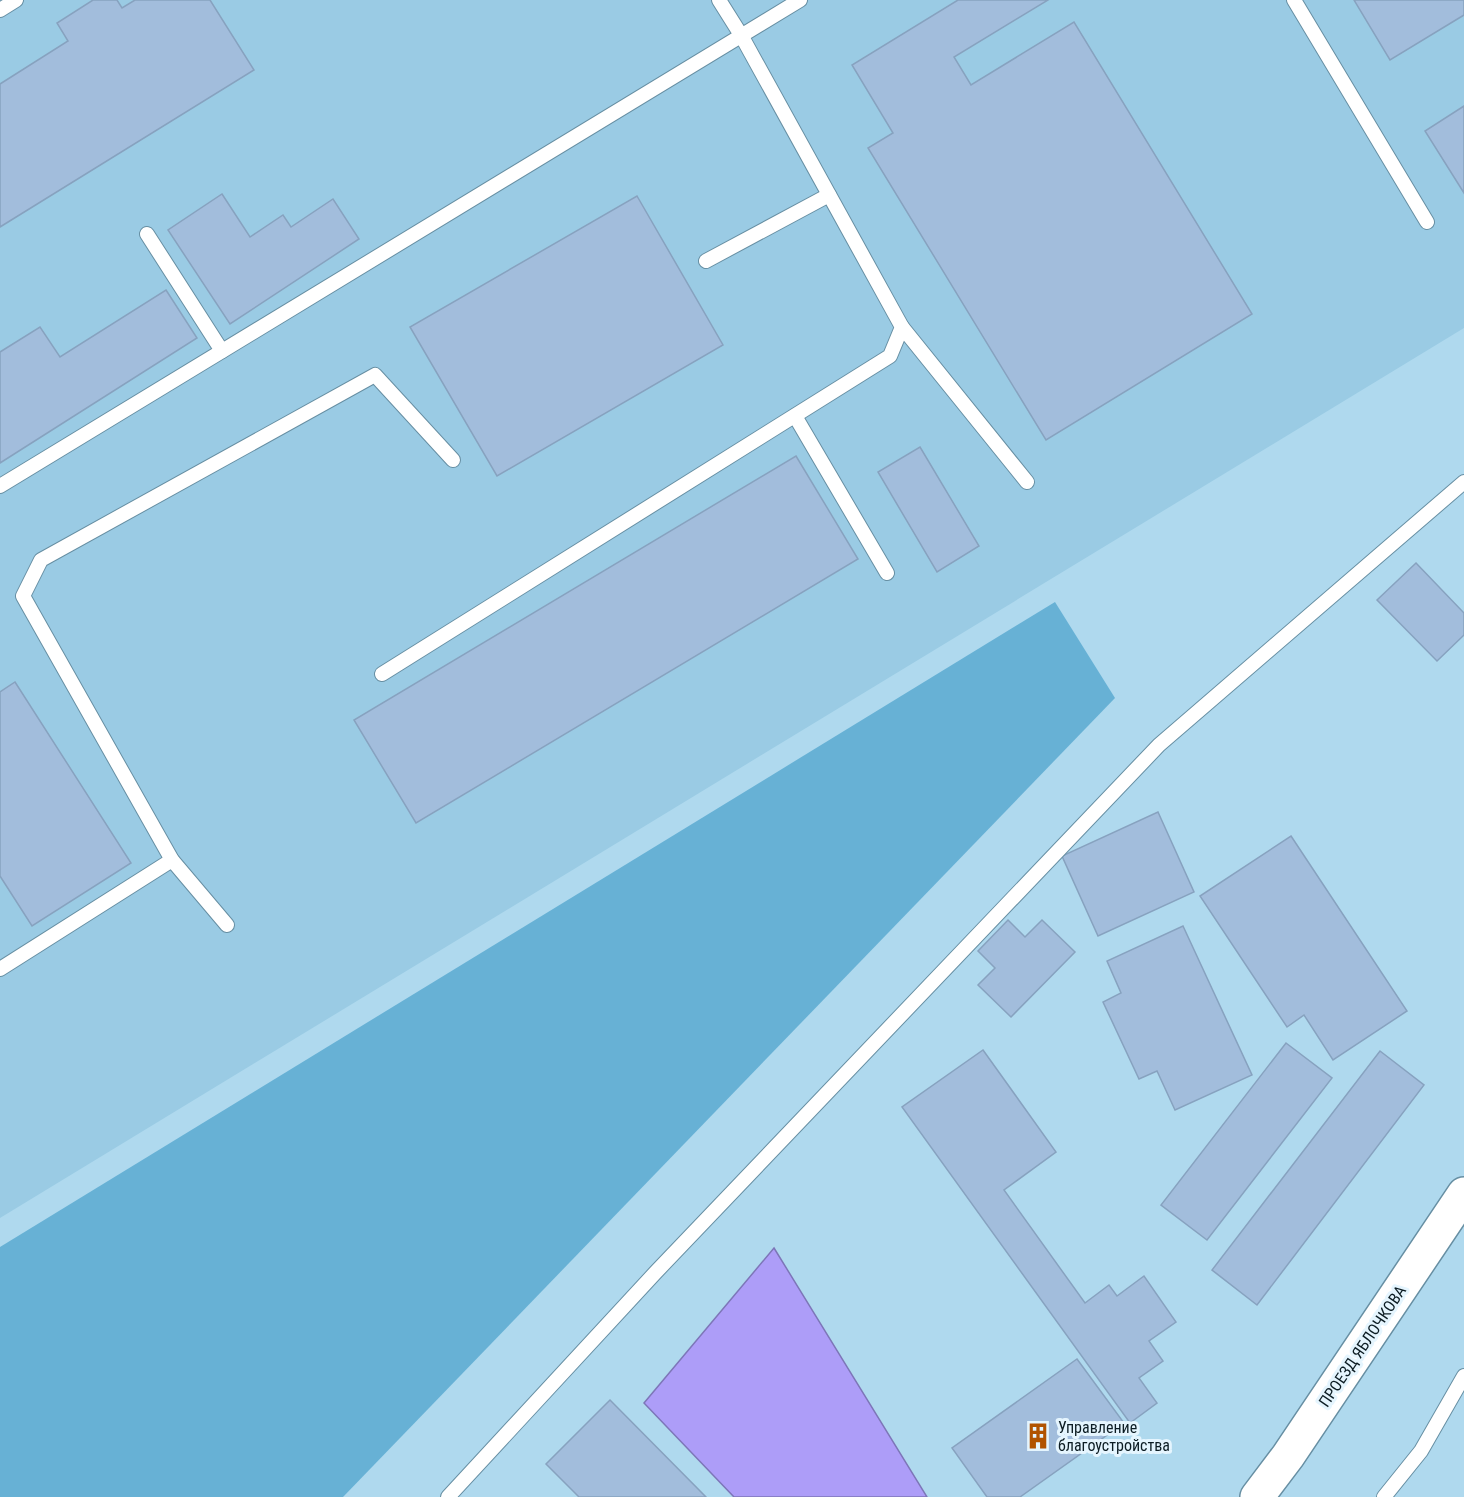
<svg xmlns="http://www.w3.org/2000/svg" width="1464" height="1497" viewBox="0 0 1464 1497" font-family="'Roboto Condensed',sans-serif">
	<rect width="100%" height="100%" fill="#afd9ee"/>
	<polygon fill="#9acbe4" points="0,0 1464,0 1464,328 0,1218"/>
	<polygon fill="#67b1d5" points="1055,602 1115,698 343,1497 0,1497 0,1247"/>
	<polygon fill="#ad9df8" stroke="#7d76b8" stroke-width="1.5" points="774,1248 927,1497 734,1497 644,1403"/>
	<g fill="#a2bddc" stroke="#87a2bf" stroke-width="1.5">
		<polygon points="93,0 117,0 122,8 135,0 210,0 254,70 0,227 0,84 68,41 57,23"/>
		<polygon points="958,0 1048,0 954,57 971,85 1074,22 1252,314 1046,440 868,148 893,133 852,65"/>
		<polygon points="1354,0 1464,0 1464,15 1390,60"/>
		<polygon points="1464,106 1464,193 1425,131"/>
		<polygon points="222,194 250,237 283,215 291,227 333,199 359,239 230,324 168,230"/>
		<polygon points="637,196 723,345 497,476 410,327"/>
		<polygon points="166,290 197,338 0,463 0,352 40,327 60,357"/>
		<polygon points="920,447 979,546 937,572 878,472"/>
		<polygon points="796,456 858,559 416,823 354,720"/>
		<polygon points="1416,563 1464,613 1464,635 1437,661 1377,600"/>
		<polygon points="15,682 131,863 32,926 0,876 0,692"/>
		<polygon points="1158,812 1194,892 1098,936 1062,856"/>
		<polygon points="1291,836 1407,1011 1333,1060 1304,1015 1287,1027 1200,896"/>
		<polygon points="1008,920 1025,937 1042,920 1075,952 1011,1017 978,985 995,968 978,951"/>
		<polygon points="1183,926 1252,1075 1175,1110 1157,1071 1139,1079 1103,1002 1121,993 1107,961"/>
		<polygon points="1286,1043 1332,1078 1207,1240 1161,1205"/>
		<polygon points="983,1050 1056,1152 1004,1190 1085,1303 1109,1285 1117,1296 1144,1276 1176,1322 1149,1341 1163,1361 1139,1378 1157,1403 1130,1423 902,1107"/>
		<polygon points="1380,1051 1424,1085 1257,1305 1212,1270"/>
		<polygon points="1077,1359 1124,1423 1020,1497 987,1497 952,1448"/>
		<polygon points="610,1400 706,1497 579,1497 546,1464"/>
	</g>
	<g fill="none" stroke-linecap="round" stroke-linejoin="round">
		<g stroke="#678fa3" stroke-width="16">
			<g id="lane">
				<polyline points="1294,0 1427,222"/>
				<polyline points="0,10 16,0"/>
				<polyline points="147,234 222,351"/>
				<polyline points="706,261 829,195"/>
				<polyline points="902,327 1027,482"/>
				<polyline points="795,416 887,573"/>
				<polyline points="0,486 800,0"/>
				<polyline points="382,674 890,356 902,327 741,35 719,0"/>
				<polyline points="227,925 172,860 23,596 41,560 375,375 453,460"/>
				<polyline points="0,969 172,860"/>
				<polyline points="448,1497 655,1273 1159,745 1464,482"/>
				<polyline points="1384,1497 1421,1451 1464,1376"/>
			</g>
		</g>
		<g stroke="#678fa3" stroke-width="36">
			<polyline id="primary" points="1257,1497 1288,1456 1464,1194"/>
		</g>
		<use href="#lane" stroke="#fff" stroke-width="14"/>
		<use href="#primary" stroke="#fff" stroke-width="33"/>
	</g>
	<defs>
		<g id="building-bare" transform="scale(2.07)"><path d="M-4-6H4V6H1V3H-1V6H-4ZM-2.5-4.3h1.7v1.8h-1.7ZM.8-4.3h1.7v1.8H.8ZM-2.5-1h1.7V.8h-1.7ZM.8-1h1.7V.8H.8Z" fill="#b15300" stroke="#e5f5fe" stroke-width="2.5" paint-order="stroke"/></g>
	</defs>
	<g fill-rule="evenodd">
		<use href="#building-bare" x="1038" y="1436"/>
	</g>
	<g text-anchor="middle" stroke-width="6" stroke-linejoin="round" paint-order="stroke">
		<g font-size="16" fill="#0c1c23" stroke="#e5f5fe">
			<text transform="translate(1362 1346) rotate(-56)" y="6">ПРОЕЗД ЯБЛОЧКОВА</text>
		</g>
		<g font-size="16" fill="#0c1c23" stroke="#e5f5fe" text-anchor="start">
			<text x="1058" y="1433">Управление<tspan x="1058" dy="18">благоустройства</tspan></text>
		</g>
	</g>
</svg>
